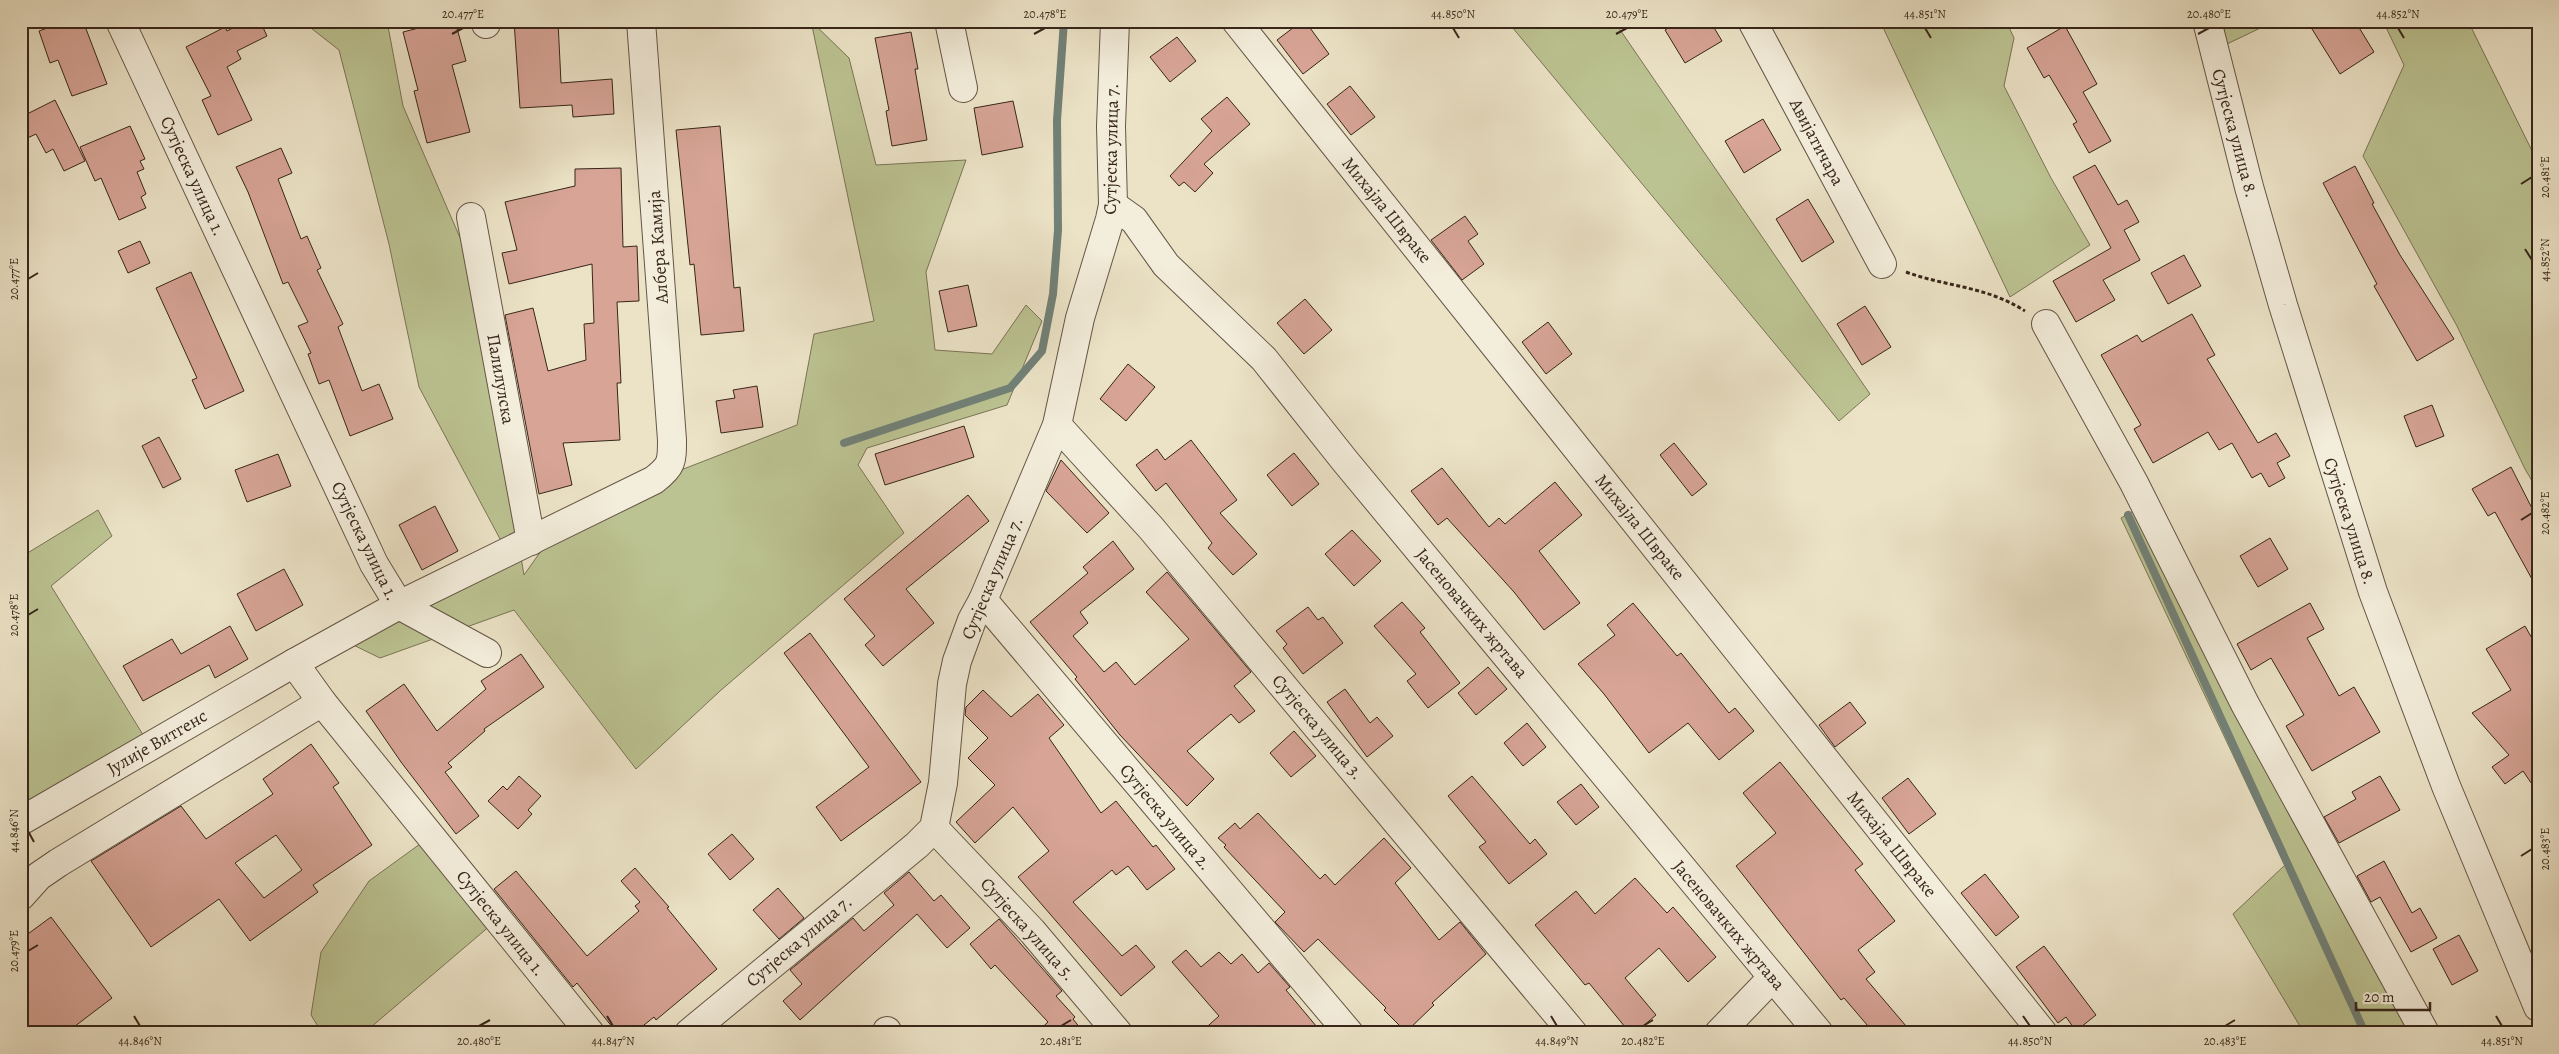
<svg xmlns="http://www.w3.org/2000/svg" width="2559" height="1054" viewBox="0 0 2559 1054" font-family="Alegreya,serif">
	<rect width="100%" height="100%" fill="#ece3c7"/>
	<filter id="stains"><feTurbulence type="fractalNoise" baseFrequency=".004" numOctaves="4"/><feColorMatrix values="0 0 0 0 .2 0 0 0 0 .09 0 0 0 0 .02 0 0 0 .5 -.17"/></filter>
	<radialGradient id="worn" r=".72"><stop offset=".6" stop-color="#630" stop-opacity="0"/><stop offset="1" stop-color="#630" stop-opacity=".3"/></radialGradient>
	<g fill="#bcc392" stroke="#7a7456">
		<polygon points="302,21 387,21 403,106 471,263 524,575 558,527 655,480 797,425 814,334 874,321 811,21 849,58 876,165 966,160 926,272 935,350 992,354 1026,305 1042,321 1007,405 867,448 858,465 904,533 720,691 636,769 514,610 380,658 339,638 507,552 419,387 389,244 339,50"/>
		<polygon points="1507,21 1614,21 1870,394 1839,421"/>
		<polygon points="1880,21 2006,21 2014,38 2004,86 2051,178 2090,245 2010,297"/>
		<polygon points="2222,21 2275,21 2227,44"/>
		<polygon points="2383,21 2468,21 2538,163 2538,491 2525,469 2457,326 2363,156 2404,65"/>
		<polygon points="98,510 112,536 51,586 150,746 21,815 21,557"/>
		<polygon points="2135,510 2417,1033 2304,1033 2233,914 2285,865 2121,518"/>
		<polygon points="431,836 498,919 364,1033 322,1033 311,1015 321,952 369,881"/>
	</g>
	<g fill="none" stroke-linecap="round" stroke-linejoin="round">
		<g stroke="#728178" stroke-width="8">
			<polyline points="844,443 1010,388 1042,351 1053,294 1058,230 1057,120 1064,21"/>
			<polyline points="2128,515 2365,1033"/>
		</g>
	</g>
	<g fill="#d7a496" stroke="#37261a" fill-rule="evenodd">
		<polygon points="67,21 83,21 107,84 72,96 58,60 50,63 39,31"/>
		<polygon points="246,21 260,21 267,36 237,51 241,59 227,67 252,120 218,135 202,100 211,96 186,47 225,27 227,31"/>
		<polygon points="446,21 455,21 466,61 452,65 470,132 427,143 414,91 418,90 403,32"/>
		<polygon points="514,21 558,21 561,83 612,79 614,114 573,117 572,105 520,108"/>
		<polygon points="1302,21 1305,21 1329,54 1303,74 1277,40"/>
		<polygon points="1679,21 1710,21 1722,41 1685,63 1665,30"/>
		<polygon points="2307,21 2355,21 2374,52 2340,74"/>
		<polygon points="2065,26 2097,84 2083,92 2111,141 2089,153 2073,124 2077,122 2049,75 2044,78 2027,48"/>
		<polygon points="911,32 918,69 915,69 927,140 892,146 886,111 889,110 875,38"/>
		<polygon points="1177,37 1196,61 1170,82 1150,57"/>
		<polygon points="1350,86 1375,117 1351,135 1327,104"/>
		<polygon points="1227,97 1250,124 1204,164 1213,173 1195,192 1184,182 1179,186 1170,176 1212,131 1201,119"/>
		<polygon points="55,100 85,161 64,171 53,149 46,153 36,134 21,141 21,117"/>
		<polygon points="1013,101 1023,147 982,155 974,108"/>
		<polygon points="1763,119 1781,150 1744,173 1725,141"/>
		<polygon points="130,126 145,159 140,161 144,169 137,172 146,194 141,197 146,208 119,220 101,178 95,181 80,147"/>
		<polygon points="720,126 734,288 740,287 744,331 701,335 694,264 690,265 676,130"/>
		<polygon points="281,148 292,173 278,179 301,239 307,236 321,268 317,270 343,324 338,327 362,391 379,384 393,419 350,436 329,380 319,384 308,354 311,353 298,326 308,322 288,282 283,284 248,192 236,167"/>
		<polygon points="2095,165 2118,205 2127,200 2139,222 2124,230 2140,260 2103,280 2115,300 2076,322 2053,281 2111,248 2073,177"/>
		<polygon points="2355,166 2374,203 2372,204 2400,255 2454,339 2417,361 2374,286 2377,284 2323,183"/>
		<polygon points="621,168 623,247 637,246 639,301 617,302 621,383 617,383 620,440 563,443 572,485 539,494 505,315 533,308 548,371 586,360 584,324 594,323 592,264 509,284 502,253 517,250 505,202 575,186 575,169"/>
		<polygon points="1808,199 1834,242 1802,262 1776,219"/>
		<polygon points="1465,216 1478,234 1468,241 1484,264 1462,280 1431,240"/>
		<polygon points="140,241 150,263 128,273 118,251"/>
		<polygon points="2184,255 2201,286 2168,304 2151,273"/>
		<polygon points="191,272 244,391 205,409 192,380 197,378 156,288"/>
		<polygon points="968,285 977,326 948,332 939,291"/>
		<polygon points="1305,299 1332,330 1304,354 1277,323"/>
		<polygon points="1865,306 1891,347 1862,365 1837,324"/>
		<polygon points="2192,314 2215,355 2207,359 2258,443 2276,433 2290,456 2277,463 2285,478 2269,487 2261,473 2252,478 2232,443 2219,450 2208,432 2153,463 2134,429 2141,425 2101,355 2137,335 2142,342"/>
		<polygon points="1548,322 1572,354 1546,374 1522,342"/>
		<polygon points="1128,364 1155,387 1126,421 1100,399"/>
		<polygon points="757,386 763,427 721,433 716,401 735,398 733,390"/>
		<polygon points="2432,405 2444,436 2416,447 2404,416"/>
		<polygon points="964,426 974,457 885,485 875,454"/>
		<polygon points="159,437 181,479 163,488 142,446"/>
		<polygon points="1191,440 1237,500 1220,513 1257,554 1233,575 1208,548 1212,543 1166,483 1156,491 1136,465 1157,449 1165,460"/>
		<polygon points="1674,443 1707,484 1692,496 1660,455"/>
		<polygon points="1294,453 1319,484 1292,506 1267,475"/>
		<polygon points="278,454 291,486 247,502 235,470"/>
		<polygon points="1061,460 1109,513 1087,533 1046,491"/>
		<polygon points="2511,467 2538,520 2538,590 2495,512 2488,516 2472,489"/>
		<polygon points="1442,468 1489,527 1499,518 1505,524 1555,482 1582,515 1539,551 1580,603 1544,630 1514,592 1447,518 1438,525 1411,491"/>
		<polygon points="968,495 989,521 906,589 934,623 883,666 865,645 875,636 844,599"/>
		<polygon points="435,506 458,551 422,570 399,525"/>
		<polygon points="1352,530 1381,561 1354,586 1325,554"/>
		<polygon points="2270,538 2288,569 2258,587 2240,556"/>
		<polygon points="1113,541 1134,569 1080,612 1088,623 1073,636 1104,672 1116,662 1135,685 1189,639 1146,592 1167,572 1251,672 1234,686 1255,711 1239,723 1231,714 1187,751 1214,779 1187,806 1120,735 1075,679 1077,677 1030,622 1088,573 1083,567"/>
		<polygon points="284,569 303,605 256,631 237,594"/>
		<polygon points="1402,602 1425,628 1420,632 1460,683 1428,708 1407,681 1416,674 1374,626"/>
		<polygon points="1633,603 1677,656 1681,653 1729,713 1735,708 1754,731 1719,760 1688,723 1649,753 1604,694 1578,664 1615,635 1607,625"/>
		<polygon points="2310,603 2324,629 2307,638 2339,696 2354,687 2380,732 2312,771 2286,726 2304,715 2271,658 2251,670 2237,644"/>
		<polygon points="1308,607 1318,620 1323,617 1343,643 1303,674 1283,648 1287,644 1276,631"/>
		<polygon points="230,626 248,659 215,678 209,665 143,701 123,666 172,639 181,654"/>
		<polygon points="2525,626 2538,649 2538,793 2523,771 2505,784 2492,767 2509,755 2472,713 2511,690 2486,649"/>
		<polygon points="810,633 921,782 841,841 816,807 869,767 784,653"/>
		<polygon points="521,654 544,687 484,729 485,731 448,763 452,767 445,772 479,816 456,834 401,762 366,711 404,684 437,731 486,689 481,681"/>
		<polygon points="1488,667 1507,689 1476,715 1458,693"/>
		<polygon points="1345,689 1370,723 1377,717 1393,736 1367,757 1327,702"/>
		<polygon points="983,690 1011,717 1038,694 1064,725 1049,738 1101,813 1116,801 1153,847 1156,845 1175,869 1147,890 1128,866 1116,875 1112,870 1073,902 1122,956 1136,945 1155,967 1121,996 1018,877 1049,851 1013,807 975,843 956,822 995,785 968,758 988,738 965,715 966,707"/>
		<polygon points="1850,702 1866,723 1835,747 1819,725"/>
		<polygon points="1527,723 1546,747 1523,766 1504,743"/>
		<polygon points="1294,731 1316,756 1291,777 1270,753"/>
		<path d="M311,744L339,783L333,787L372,845L313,885L318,892L250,941L219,899L151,947L91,861L181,806L206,839L273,794L263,779ZM276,835L302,870L264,898L235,863Z"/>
		<polygon points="1780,762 1863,864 1855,870 1895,921 1858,950 1875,972 1866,979 1912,1033 1874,1033 1844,998 1841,1000 1736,866 1776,833 1743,793"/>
		<polygon points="519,776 541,796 528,810 532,814 518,829 488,801 503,786 507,790"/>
		<polygon points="1472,776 1530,844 1535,839 1547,854 1509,884 1479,847 1486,842 1448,796"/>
		<polygon points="2380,776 2400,810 2339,843 2324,817 2356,799 2352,792"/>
		<polygon points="1908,778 1936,814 1909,834 1882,798"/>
		<polygon points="1581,784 1599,807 1576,825 1557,802"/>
		<polygon points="1258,813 1320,879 1325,874 1335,885 1384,838 1411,868 1395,883 1439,940 1460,922 1486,954 1432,1003 1434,1005 1406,1032 1384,1010 1386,1008 1318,939 1304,952 1275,922 1285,912 1224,847 1226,845 1218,838 1235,823 1240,829"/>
		<polygon points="732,834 754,859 730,880 708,854"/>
		<polygon points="2384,861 2412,913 2420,908 2437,938 2411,952 2380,897 2371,902 2357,876"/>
		<polygon points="635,868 669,907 667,908 717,969 656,1020 654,1017 634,1033 617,1033 577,983 573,987 494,889 516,871 587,956 639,911 635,906 640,902 621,881"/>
		<polygon points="909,872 934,901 941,895 970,928 947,948 917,914 800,1020 783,1001 802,984 790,970 853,918 864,931 894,905 884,893"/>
		<polygon points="1985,874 2019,917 1996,936 1961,893"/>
		<polygon points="1635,878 1667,913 1673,907 1716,957 1688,982 1659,948 1625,978 1656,1015 1635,1033 1630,1033 1589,983 1585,985 1535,925 1576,891 1595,914"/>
		<polygon points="778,888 804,918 779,939 753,910"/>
		<polygon points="51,917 112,998 66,1033 21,1033 21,939"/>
		<polygon points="999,919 1062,991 1056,996 1075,1017 1073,1019 1084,1033 1036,1033 1048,1022 995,965 991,969 970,944"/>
		<polygon points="2459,935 2478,971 2452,985 2433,949"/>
		<polygon points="2044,946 2096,1015 2076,1031 2066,1017 2058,1023 2016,967"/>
		<polygon points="1186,950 1201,967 1219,952 1231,964 1242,954 1258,973 1269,963 1290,987 1286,990 1322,1033 1200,1033 1219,1016 1172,962"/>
	</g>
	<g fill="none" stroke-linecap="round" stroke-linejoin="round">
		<g stroke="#645545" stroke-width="30">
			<g id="minor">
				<polyline points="120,21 374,564 399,605"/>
				<polyline points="485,21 486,24"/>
				<polyline points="949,21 963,88"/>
				<polyline points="1236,21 2043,1033"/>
				<polyline points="1752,21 1882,264"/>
				<polyline points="2207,21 2249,187 2283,305 2373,592 2446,786 2538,1007"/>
				<polyline points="1113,205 1134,220 1166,265 1264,359 1345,461 1819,1033"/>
				<polyline points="471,217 531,541"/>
				<polyline points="2046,324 2134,483 2245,704 2425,1033"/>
				<polyline points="1057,425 1151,528 1573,1033"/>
				<polyline points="983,600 1349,1033"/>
				<polyline points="399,605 487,653"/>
				<polyline points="294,663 322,702 590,1033"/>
				<path d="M21,821L294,663L399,605L654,480C672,466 672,462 672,440L641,21"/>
				<polyline points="934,828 1032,931 1118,1033"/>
				<polyline points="21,896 39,876 58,863 322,702"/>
				<polyline points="887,1031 888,1033"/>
				<polyline points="689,1033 917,845 934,828 943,783 952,684 957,661 972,620 983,600 1057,425 1080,318 1110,219 1113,205 1111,126 1115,21"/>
				<polyline points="1719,1033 1772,978"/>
			</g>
		</g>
		<path stroke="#37261a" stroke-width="3" stroke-dasharray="4 2.5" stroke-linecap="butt" d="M1906,272C1947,287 1986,286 2025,311"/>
		<use href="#minor" stroke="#f3eddb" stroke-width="28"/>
	</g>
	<path fill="none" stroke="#37261a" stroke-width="2" d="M1453,28L1459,38M1925,28L1931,38M2398,28L2404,38M452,34L463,28M1034,34L1045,28M1616,34L1627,28M2198,34L2209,28M2521,184L2532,177M2525,249L2532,260M28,279L38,273M2521,520L2532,513M28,615L38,609M28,831L34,842M2521,856L2532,849M28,951L38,945M134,1016L140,1026M607,1016L613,1026M1551,1016L1557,1026M2023,1016L2030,1026M2496,1016L2502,1026M479,1026L490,1020M1061,1026L1071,1020M1643,1026L1653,1020M2225,1026L2235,1020"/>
	<g text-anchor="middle" stroke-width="4" stroke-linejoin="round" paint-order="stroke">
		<g font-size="18" fill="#37261a" stroke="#f3eddb">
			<text transform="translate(2235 133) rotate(75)" y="6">Сутјеска улица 8.</text>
			<text transform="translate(1817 142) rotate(62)" y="6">Авијатичара</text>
			<text transform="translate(1111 149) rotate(-89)" y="6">Сутјеска улица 7.</text>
			<text transform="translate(193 176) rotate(65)" y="6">Сутјеска улица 1.</text>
			<text transform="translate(1387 210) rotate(51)" y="6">Михајла Швраке</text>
			<text transform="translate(658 247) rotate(-94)" y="6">Албера Камија</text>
			<text transform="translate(501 379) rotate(80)" y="6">Палилулска</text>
			<text transform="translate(2350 521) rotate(72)" y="6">Сутјеска улица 8.</text>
			<text transform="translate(1640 527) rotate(51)" y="6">Михајла Швраке</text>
			<text transform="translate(365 541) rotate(64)" y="6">Сутјеска улица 1.</text>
			<text transform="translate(992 578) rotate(-67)" y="6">Сутјеска улица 7.</text>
			<text transform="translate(1472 613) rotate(50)" y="6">Јасеновачких жртава</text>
			<text transform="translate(1318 727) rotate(50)" y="6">Сутјеска улица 3.</text>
			<text transform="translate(157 742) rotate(-30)" y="6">Јулије Витгенс</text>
			<text transform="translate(1166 817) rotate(50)" y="6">Сутјеска улица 2.</text>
			<text transform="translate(1892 844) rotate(51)" y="6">Михајла Швраке</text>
			<text transform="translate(501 923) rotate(51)" y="6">Сутјеска улица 1.</text>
			<text transform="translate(1729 925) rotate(50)" y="6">Јасеновачких жртава</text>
			<text transform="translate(1028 929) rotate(48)" y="6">Сутјеска улица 5.</text>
			<text transform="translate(799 941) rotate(-40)" y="6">Сутјеска улица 7.</text>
		</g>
	</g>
	<rect width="2559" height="1054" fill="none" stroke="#ece3c7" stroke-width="55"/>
	<path d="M2356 1002v8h74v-8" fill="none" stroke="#37261a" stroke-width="2.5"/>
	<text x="2364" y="1002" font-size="15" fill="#37261a" stroke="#f3eddb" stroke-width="4" paint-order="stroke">20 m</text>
	<rect x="28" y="28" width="2504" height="998" fill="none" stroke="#37261a" stroke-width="2"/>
	<g font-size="12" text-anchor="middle" fill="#37261a">
		<text x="463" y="18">20.477°E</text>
		<text x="1045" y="18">20.478°E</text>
		<text x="1453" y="18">44.850°N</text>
		<text x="1627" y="18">20.479°E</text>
		<text x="1925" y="18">44.851°N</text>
		<text x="2209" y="18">20.480°E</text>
		<text x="2398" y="18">44.852°N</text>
		<text transform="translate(2545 177) rotate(-90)" y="4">20.481°E</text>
		<text transform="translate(2545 260) rotate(-90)" y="4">44.852°N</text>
		<text transform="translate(14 279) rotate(-90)" y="4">20.477°E</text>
		<text transform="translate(2545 513) rotate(-90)" y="4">20.482°E</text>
		<text transform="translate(14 615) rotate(-90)" y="4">20.478°E</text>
		<text transform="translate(14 831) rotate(-90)" y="4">44.846°N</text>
		<text transform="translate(2545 849) rotate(-90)" y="4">20.483°E</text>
		<text transform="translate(14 951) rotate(-90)" y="4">20.479°E</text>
		<text x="140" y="1045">44.846°N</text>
		<text x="479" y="1045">20.480°E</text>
		<text x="613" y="1045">44.847°N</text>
		<text x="1061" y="1045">20.481°E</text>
		<text x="1557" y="1045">44.849°N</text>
		<text x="1643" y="1045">20.482°E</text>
		<text x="2030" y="1045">44.850°N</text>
		<text x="2225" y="1045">20.483°E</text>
		<text x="2502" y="1045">44.851°N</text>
	</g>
	<rect width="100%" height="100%" filter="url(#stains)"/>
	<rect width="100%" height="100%" fill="url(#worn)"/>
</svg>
